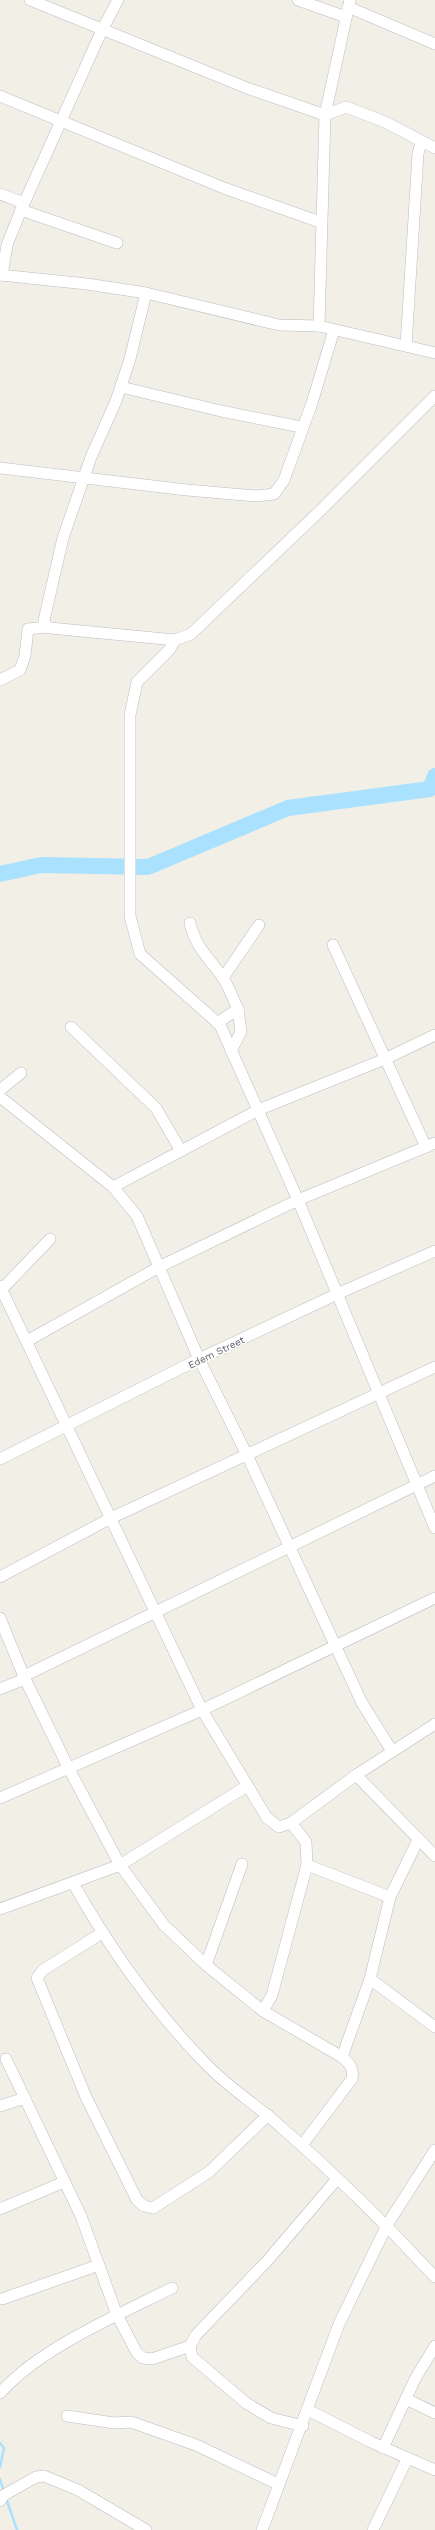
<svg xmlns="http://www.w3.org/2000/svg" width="435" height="2530" viewBox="0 0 435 2530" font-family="'Work Sans',sans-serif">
	<rect width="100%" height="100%" fill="#f2efe7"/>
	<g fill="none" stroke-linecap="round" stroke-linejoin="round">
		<g stroke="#aae1ff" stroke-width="2.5">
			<polyline points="430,789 435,792"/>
			<polyline points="0,2443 4,2448 0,2467"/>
			<polyline points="0,2479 4,2492"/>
			<polyline points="6,2498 17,2530"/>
		</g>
		<polyline stroke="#aae1ff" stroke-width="16" points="0,874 41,865 148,867 288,808 430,789 435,776"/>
		<g stroke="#b9bdc2" stroke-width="12">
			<g id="minor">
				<polyline points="30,0 247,88 325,115 346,107 385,122 435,148"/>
				<polyline points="298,0 346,17"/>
				<polyline points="348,7 435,44"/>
				<polyline points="0,96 224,188 320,222"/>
				<polyline points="0,194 24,203"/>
				<polyline points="21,210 117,243"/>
				<polyline points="0,275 87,284 146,293 279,325 319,326 435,353"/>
				<polyline points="2,275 7,245 21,210 102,30 118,0"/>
				<polyline points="146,293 130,359 116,401 91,457 63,538 44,620 46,626 50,628 175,640 191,634 324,507 435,396"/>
				<polyline points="319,326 325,115 350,0"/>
				<polyline points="406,346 418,154 421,142"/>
				<polyline points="121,387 221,411 301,427"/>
				<polyline points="0,468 187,490 256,496 274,494 284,480 312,403 334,330"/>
				<polyline points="175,640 170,649 137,682 130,715 130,916 140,954 220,1025 298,1200 435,1528"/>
				<polyline points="0,680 20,670 25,656 28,629 48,627"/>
				<path d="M190,923C196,949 209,957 223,978C229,987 233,999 238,1009L217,1023"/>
				<polyline points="333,945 426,1147"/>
				<polyline points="223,978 259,925"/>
				<polyline points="71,1027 156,1108 181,1151"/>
				<polyline points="231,1051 241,1032 238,1009"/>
				<polyline points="0,1090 21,1073"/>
				<polyline points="0,1097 113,1187 137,1216 199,1359 247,1455 362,1703 392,1751"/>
				<polyline points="113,1187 258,1110 385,1059 435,1035"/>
				<polyline points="0,1286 202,1710 267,1818 279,1827 291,1823 356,1775 435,1724"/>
				<polyline points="2,1289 50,1239"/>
				<polyline points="27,1341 159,1267 298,1200 435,1143"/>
				<polyline points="0,1459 199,1359 337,1294 435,1251"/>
				<polyline points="0,1577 111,1518 435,1367"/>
				<path d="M0,1618L25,1679L69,1769L120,1865L164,1925L206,1965L263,2011L342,2057C350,2064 354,2068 352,2079L302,2145"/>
				<polyline points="24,1676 435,1476"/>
				<polyline points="0,1689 25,1679"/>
				<polyline points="356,1775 435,1856"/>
				<polyline points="0,1798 202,1710 435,1598"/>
				<polyline points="307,1865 390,1897"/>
				<path d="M73,1883C109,1947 155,2012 207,2065C229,2088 258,2106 281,2127C335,2174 386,2224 435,2277"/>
				<polyline points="0,1909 120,1865 247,1786"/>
				<polyline points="102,1933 43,1970 37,1978 86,2097 137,2200 144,2206 153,2208 209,2172 268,2115"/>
				<polyline points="206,1965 242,1864"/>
				<polyline points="370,1979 435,2027"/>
				<polyline points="263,2011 272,1995 307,1865 306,1842 291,1823"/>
				<polyline points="342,2057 370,1979 390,1897 418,1840"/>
				<polyline points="6,2059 81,2216 117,2315 137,2353 143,2358 152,2359 190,2346"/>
				<polyline points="0,2106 25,2098"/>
				<polyline points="0,2209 64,2182"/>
				<polyline points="2,2299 99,2265"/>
				<path d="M0,2393C40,2348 118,2315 172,2288"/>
				<polyline points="406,2399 435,2413"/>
				<polyline points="308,2410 371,2442 435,2470"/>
				<polyline points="67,2416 114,2423 131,2422 196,2445 278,2484"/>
				<polyline points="303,2426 271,2418 246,2403 192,2357 190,2346 196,2335 268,2260 337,2179"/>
				<polyline points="383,2448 415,2379 435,2346"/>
				<polyline points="0,2501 4,2495 36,2477 44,2476 78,2490 146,2530"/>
				<polyline points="262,2530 339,2324 387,2225 435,2150"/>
				<polyline points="373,2530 407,2459"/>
			</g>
		</g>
		<use href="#minor" stroke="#fff" stroke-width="11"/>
	</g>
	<g text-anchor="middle" stroke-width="3" stroke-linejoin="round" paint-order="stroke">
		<g font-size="10" fill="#5e6469" stroke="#fff">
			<text transform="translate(216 1352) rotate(-26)" y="4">Edem Street</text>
		</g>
	</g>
</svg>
